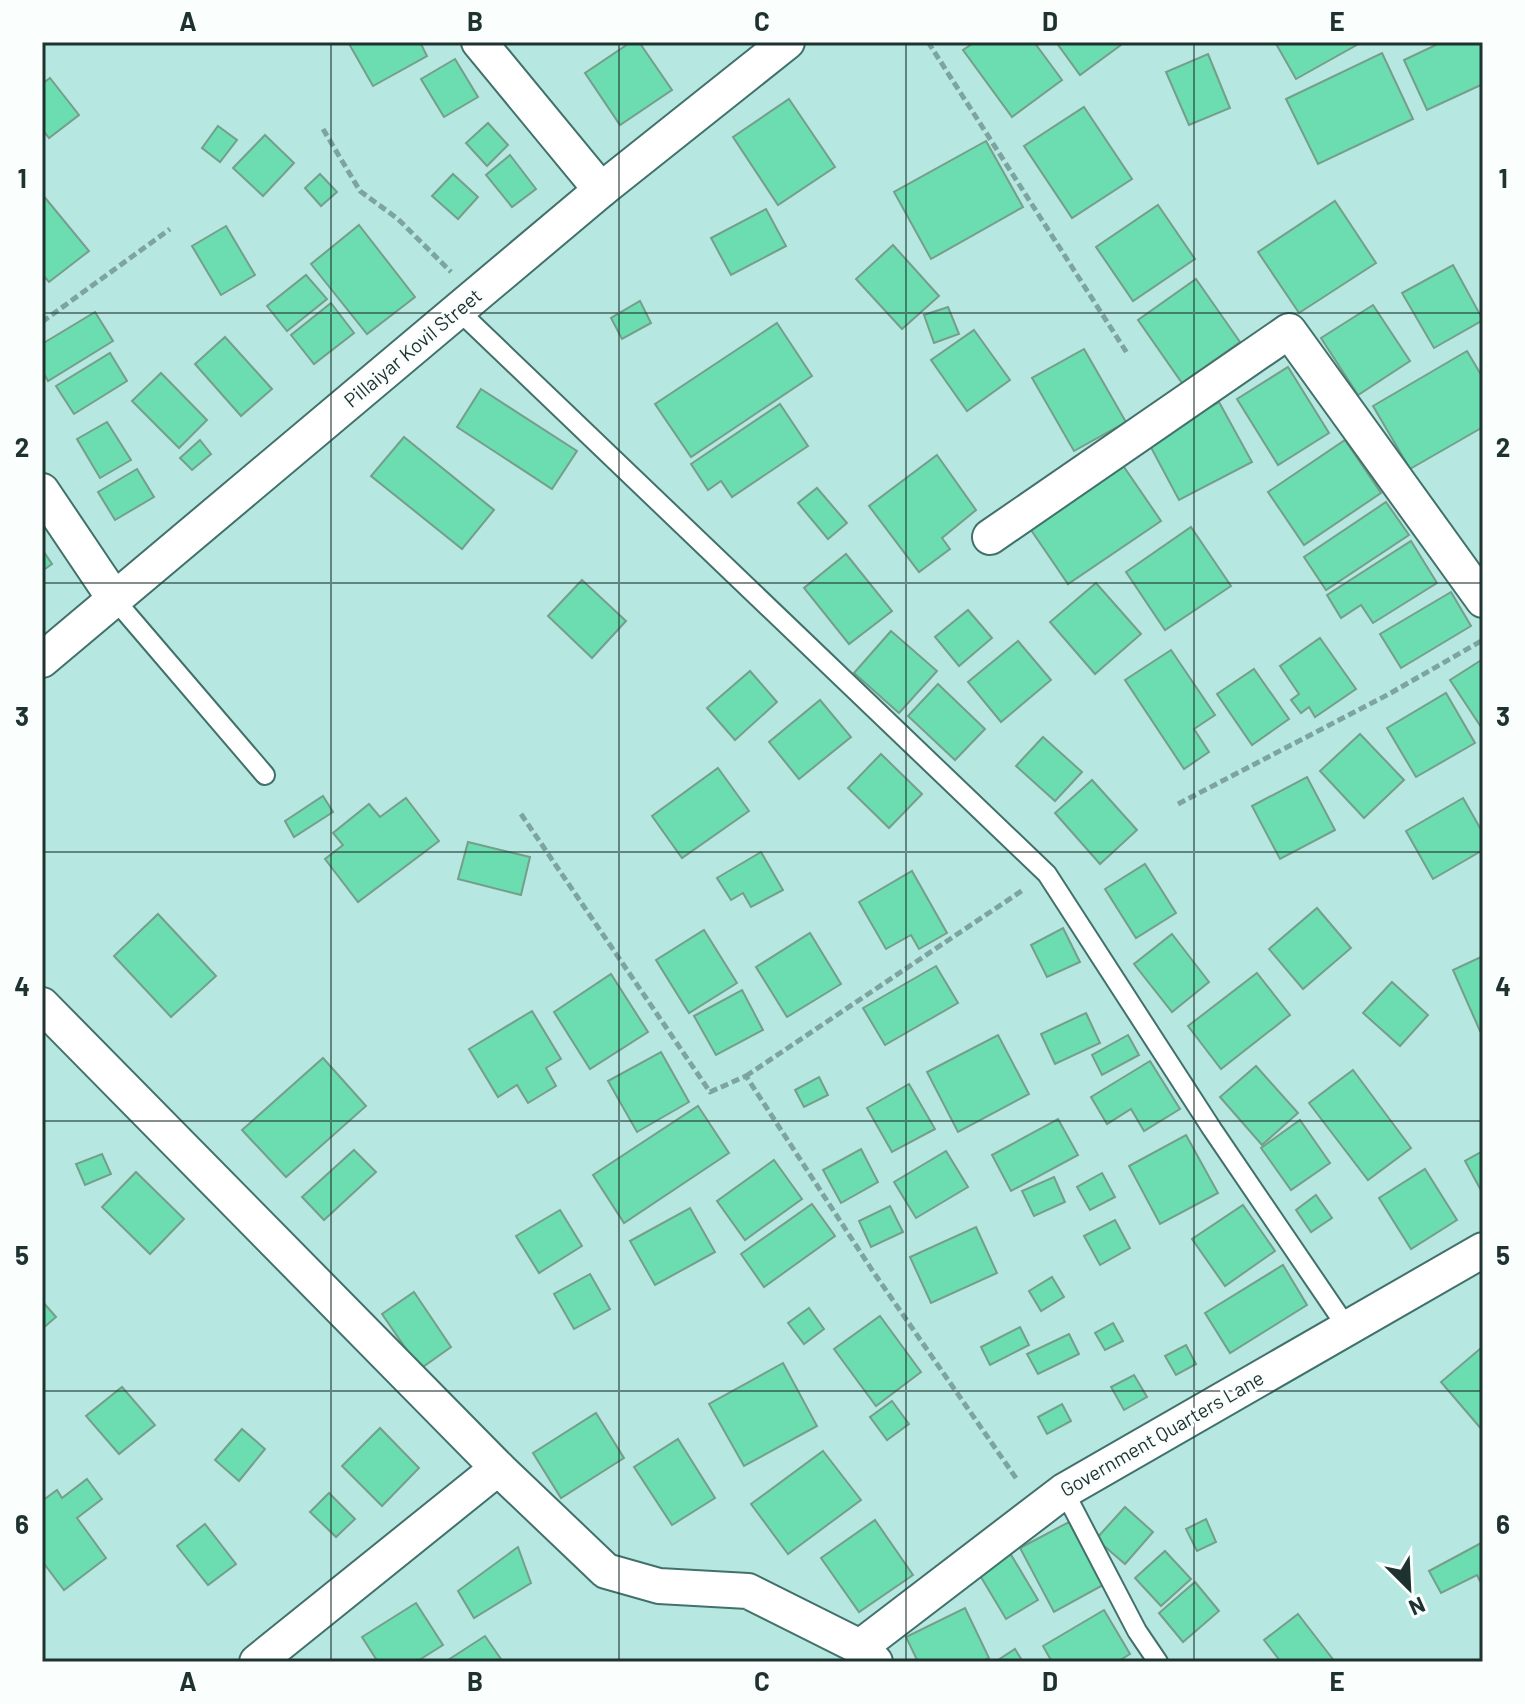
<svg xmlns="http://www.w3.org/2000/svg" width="1525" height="1704" viewBox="0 0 1525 1704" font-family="Barlow,sans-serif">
	<rect width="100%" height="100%" fill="#b6e8e1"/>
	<g fill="#6bddb0" stroke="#759e8b" stroke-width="2">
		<polygon points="348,42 420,42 427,56 373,86"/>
		<polygon points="631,42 639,42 672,90 620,125 585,73"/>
		<polygon points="975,42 1034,42 1062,80 1012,117 963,50"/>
		<polygon points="1056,42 1125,42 1080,75"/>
		<polygon points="1275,42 1362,42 1296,79"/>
		<polygon points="1442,42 1482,42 1483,84 1427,110 1404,60"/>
		<polygon points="1382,53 1413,119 1318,164 1286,99"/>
		<polygon points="1208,54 1230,108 1189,125 1166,72"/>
		<polygon points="455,59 478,97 444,117 421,79"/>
		<polygon points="50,78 79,115 49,138 42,129 42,84"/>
		<polygon points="789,99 835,167 778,205 733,137"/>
		<polygon points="1084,107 1132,179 1072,218 1024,146"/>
		<polygon points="488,123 508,145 487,166 466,143"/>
		<polygon points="218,126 237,140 220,162 202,148"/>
		<polygon points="265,135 294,163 263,196 233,168"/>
		<polygon points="986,141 1023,207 931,259 894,192"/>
		<polygon points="510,155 536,189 512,207 486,175"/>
		<polygon points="320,174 337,192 321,206 305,188"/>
		<polygon points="453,174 478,197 458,219 432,196"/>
		<polygon points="42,194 89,251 49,282 42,274"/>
		<polygon points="1335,201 1376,263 1299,313 1258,252"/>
		<polygon points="1158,205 1195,259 1133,301 1096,247"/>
		<polygon points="766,209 786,246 731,275 711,238"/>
		<polygon points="359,225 415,297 367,334 311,264"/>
		<polygon points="226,226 255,275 221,295 192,246"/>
		<polygon points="893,245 939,296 902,329 856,279"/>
		<polygon points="1453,265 1483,320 1434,348 1402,293"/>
		<polygon points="306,275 327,299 287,331 267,306"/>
		<polygon points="1196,279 1240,342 1182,383 1138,320"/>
		<polygon points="640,301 651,323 622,339 611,318"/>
		<polygon points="331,303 354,333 314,364 291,335"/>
		<polygon points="1373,305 1410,361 1358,395 1321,338"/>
		<polygon points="948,307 959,334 934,343 924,315"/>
		<polygon points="95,312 113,341 48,381 42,370 42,344"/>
		<polygon points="777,323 812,376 691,457 655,404"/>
		<polygon points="974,330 1010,380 967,411 931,360"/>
		<polygon points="225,337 272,389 241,416 195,364"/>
		<polygon points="1084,349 1126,422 1074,451 1032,378"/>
		<polygon points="1467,351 1483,378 1483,427 1410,469 1373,406"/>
		<polygon points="110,353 127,381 74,414 56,386"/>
		<polygon points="1288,367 1329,433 1278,465 1237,399"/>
		<polygon points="161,373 207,420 179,448 132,401"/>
		<polygon points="481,389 577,451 552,489 457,427"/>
		<polygon points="1219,402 1252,462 1179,500 1147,440"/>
		<polygon points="780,404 808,446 732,497 721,481 708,490 691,464"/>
		<polygon points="107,422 131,460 100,478 77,439"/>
		<polygon points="404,437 494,510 462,549 371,476"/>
		<polygon points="200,440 211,454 192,470 180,458"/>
		<polygon points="1345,440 1381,493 1304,545 1268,492"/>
		<polygon points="937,455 976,510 942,538 950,549 919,572 869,506"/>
		<polygon points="1122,464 1161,521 1068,584 1029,527"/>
		<polygon points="137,469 154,497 115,520 98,492"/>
		<polygon points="817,488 847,523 828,539 798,503"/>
		<polygon points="1386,502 1409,535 1326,590 1304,557"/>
		<polygon points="1191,527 1231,586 1165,630 1126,572"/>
		<polygon points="1411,541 1437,583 1373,623 1361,605 1341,618 1327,595"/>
		<polygon points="42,549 52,564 42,571"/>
		<polygon points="846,554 892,611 849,644 804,588"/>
		<polygon points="582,580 626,621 592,658 548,616"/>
		<polygon points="1096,583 1141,634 1095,674 1050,622"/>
		<polygon points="1451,592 1471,626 1401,668 1380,634"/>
		<polygon points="968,610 992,638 959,666 935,637"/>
		<polygon points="891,631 937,671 899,713 854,673"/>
		<polygon points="1320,638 1356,689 1315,717 1309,707 1301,713 1291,700 1299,694 1280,666"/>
		<polygon points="1018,641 1051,680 1001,722 968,682"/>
		<polygon points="1171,650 1215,715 1194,729 1209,752 1184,769 1125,680"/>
		<polygon points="1483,659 1483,730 1450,680"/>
		<polygon points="1254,669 1289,719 1252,745 1217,694"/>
		<polygon points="750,671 777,702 735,740 707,708"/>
		<polygon points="938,684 985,729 955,760 908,716"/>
		<polygon points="1446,693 1475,743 1416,777 1387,728"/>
		<polygon points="820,700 851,737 799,779 769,742"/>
		<polygon points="1360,734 1404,780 1364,818 1320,771"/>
		<polygon points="1043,737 1082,772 1055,801 1016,766"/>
		<polygon points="881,754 922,794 889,828 848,788"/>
		<polygon points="718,768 749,811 682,858 652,816"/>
		<polygon points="1307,777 1335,830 1280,859 1252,806"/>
		<polygon points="1092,780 1137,830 1100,864 1055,813"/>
		<polygon points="323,796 333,812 294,837 285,821"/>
		<polygon points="406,798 439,841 358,902 325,859 343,845 333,833 369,804 380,817"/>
		<polygon points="1463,798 1483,833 1483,850 1433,879 1406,831"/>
		<polygon points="468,842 530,857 521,895 458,879"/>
		<polygon points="761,852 783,890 751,907 743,893 731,900 717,878"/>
		<polygon points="1145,864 1176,913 1136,938 1105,889"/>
		<polygon points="912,871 947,933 919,949 911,935 886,949 859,902"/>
		<polygon points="1317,908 1351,948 1303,989 1269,949"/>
		<polygon points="158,914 216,976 171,1017 114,956"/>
		<polygon points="1063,928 1080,962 1047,977 1031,945"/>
		<polygon points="704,930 737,983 689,1013 656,960"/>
		<polygon points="810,933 841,984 787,1017 756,967"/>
		<polygon points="1172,934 1209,982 1172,1012 1134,964"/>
		<polygon points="1483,956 1483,1029 1480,1031 1453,970"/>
		<polygon points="936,966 958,1003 885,1045 863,1008"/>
		<polygon points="1257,973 1290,1015 1221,1069 1188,1026"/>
		<polygon points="611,974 648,1032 590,1069 554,1012"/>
		<polygon points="1392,982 1428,1015 1400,1046 1363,1013"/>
		<polygon points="742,990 763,1030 716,1055 694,1016"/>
		<polygon points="532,1011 561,1059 546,1068 556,1086 528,1103 517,1085 498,1097 469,1049"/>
		<polygon points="1086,1013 1100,1043 1055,1064 1041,1034"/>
		<polygon points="998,1035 1029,1094 958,1132 927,1072"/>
		<polygon points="1128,1035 1139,1055 1102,1075 1092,1055"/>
		<polygon points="661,1052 689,1102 637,1132 608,1081"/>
		<polygon points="323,1058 366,1106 286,1177 242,1130"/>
		<polygon points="1150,1061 1180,1109 1144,1131 1131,1109 1107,1124 1091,1097"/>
		<polygon points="1256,1066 1298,1113 1262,1145 1220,1097"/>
		<polygon points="1353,1070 1411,1148 1368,1180 1309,1103"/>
		<polygon points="819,1077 828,1095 804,1107 795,1090"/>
		<polygon points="909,1084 935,1129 892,1152 867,1108"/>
		<polygon points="698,1106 729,1153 624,1223 593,1175"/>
		<polygon points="1058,1119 1078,1155 1011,1191 992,1155"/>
		<polygon points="1300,1120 1330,1163 1291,1190 1261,1148"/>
		<polygon points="1186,1135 1218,1193 1160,1224 1129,1166"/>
		<polygon points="861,1149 878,1182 841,1203 823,1170"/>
		<polygon points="354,1150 376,1172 324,1220 302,1197"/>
		<polygon points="946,1151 968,1187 916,1218 894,1182"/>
		<polygon points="1483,1151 1483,1194 1465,1161"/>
		<polygon points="102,1154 111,1174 85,1185 76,1164"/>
		<polygon points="774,1160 802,1199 745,1240 717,1201"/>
		<polygon points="1425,1169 1457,1220 1411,1249 1379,1198"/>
		<polygon points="136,1172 184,1219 150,1254 102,1207"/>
		<polygon points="1102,1173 1115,1197 1090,1210 1077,1187"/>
		<polygon points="1054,1177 1065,1202 1034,1216 1022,1191"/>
		<polygon points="1316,1195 1332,1218 1311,1232 1296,1210"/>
		<polygon points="812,1204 835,1236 764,1287 741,1254"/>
		<polygon points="1243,1205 1275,1251 1225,1286 1192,1239"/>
		<polygon points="890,1206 903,1232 871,1247 859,1221"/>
		<polygon points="690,1208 715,1252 655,1285 630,1241"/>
		<polygon points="560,1210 582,1246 539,1273 516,1236"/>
		<polygon points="1115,1220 1130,1248 1100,1265 1084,1236"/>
		<polygon points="976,1227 997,1273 931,1303 910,1257"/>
		<polygon points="1283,1265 1307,1305 1230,1353 1205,1313"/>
		<polygon points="590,1274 610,1309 574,1329 554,1294"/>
		<polygon points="1052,1277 1064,1297 1041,1311 1029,1291"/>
		<polygon points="414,1292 451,1347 420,1369 382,1314"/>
		<polygon points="42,1301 56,1317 42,1329"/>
		<polygon points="809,1308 824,1329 804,1344 788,1323"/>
		<polygon points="880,1316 921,1372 876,1406 834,1349"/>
		<polygon points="1113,1323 1123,1341 1105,1350 1095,1333"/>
		<polygon points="1020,1327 1029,1345 990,1365 981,1347"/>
		<polygon points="1069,1334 1079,1354 1038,1374 1027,1354"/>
		<polygon points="1186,1345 1196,1364 1176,1375 1165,1356"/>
		<polygon points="1481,1348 1483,1350 1483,1431 1441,1382"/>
		<polygon points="783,1363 817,1426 744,1466 709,1404"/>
		<polygon points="1134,1375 1147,1397 1124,1410 1111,1387"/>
		<polygon points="122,1387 155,1425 119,1454 86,1416"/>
		<polygon points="892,1401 909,1424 887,1440 870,1417"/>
		<polygon points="1062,1404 1071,1421 1047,1434 1038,1417"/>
		<polygon points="596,1413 624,1458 561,1498 533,1453"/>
		<polygon points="380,1428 419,1468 382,1506 342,1466"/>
		<polygon points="242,1429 265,1449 239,1481 215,1460"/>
		<polygon points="678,1439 715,1498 672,1525 634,1467"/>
		<polygon points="823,1451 861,1500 788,1554 751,1504"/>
		<polygon points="87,1479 102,1499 77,1518 106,1558 64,1590 42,1561 42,1501 57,1490 62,1498"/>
		<polygon points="329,1493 355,1519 336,1537 310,1512"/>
		<polygon points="1125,1507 1153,1532 1125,1564 1096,1539"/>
		<polygon points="1206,1519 1216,1542 1197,1551 1186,1529"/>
		<polygon points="875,1520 913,1575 859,1612 821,1558"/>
		<polygon points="1069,1522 1103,1585 1054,1612 1020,1548"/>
		<polygon points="205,1524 236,1564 208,1585 177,1546"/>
		<polygon points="1483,1542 1483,1587 1477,1575 1441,1593 1429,1571"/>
		<polygon points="518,1547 531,1583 474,1618 458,1591"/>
		<polygon points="1165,1551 1191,1579 1161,1606 1135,1578"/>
		<polygon points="1010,1553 1038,1600 1006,1619 978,1572"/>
		<polygon points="1195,1582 1219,1611 1183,1642 1159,1613"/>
		<polygon points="416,1603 443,1645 416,1662 378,1662 362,1637"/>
		<polygon points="965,1608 989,1658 981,1662 918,1662 906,1637"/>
		<polygon points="1104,1610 1130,1654 1117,1662 1052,1662 1043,1646"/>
		<polygon points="1298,1614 1335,1662 1281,1662 1264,1640"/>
		<polygon points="485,1636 503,1662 445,1662"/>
		<polygon points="1015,1649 1023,1662 995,1662"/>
	</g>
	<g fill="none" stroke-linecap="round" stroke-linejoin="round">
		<g stroke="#42716b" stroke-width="22">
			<g id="service">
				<polyline points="458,310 1047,874 1212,1129 1346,1326"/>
				<polyline points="116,601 265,775"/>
				<polyline points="1064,1491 1137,1631 1158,1662"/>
			</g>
		</g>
		<g stroke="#42716b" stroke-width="38">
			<g id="minor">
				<polyline points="479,42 601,190"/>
				<polyline points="42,491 116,601"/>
				<polyline points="990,537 1289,331 1483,600"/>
				<polyline points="42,660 601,190 787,42"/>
				<polyline points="42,1005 498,1468 606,1571 659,1586 748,1591 860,1647 875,1662"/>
				<polyline points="860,1647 1064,1491 1483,1250"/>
				<polyline points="257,1662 498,1468"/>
			</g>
		</g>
		<g stroke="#7da49e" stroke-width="5" stroke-dasharray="8 4" stroke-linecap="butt">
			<polyline points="928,42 1127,353"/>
			<polyline points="323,129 360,191 398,219 451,272"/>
			<polyline points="42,322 170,229"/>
			<polyline points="1178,804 1389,694 1483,640"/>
			<polyline points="521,814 710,1092 746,1076 872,1270 1018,1481"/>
			<polyline points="746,1076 1023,890"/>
		</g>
		<use href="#service" stroke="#fff" stroke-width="18"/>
		<use href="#minor" stroke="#fff" stroke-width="34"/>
	</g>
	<path fill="none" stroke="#1e322f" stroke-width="2" stroke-opacity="0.55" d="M331,42V1662M619,42V1662M906,42V1662M1194,42V1662M42,313H1483M42,583H1483M42,852H1483M42,1121H1483M42,1391H1483"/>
	<g text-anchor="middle" stroke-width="6" stroke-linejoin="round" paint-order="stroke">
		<g font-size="20" fill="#1e322f" stroke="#fafffe">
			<text transform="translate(413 348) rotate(-40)" y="7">Pillaiyar Kovil Street</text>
			<text transform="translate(1162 1434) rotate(-30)" y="7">Government Quarters Lane</text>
		</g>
	</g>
	<rect width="1525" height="1704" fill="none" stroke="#fafffe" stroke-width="88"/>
	<g transform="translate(1409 1588) rotate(156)" stroke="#fafffe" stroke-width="6" paint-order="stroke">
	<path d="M0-6L14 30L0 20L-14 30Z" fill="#1e322f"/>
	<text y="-12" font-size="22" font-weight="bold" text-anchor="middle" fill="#1e322f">N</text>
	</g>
	<rect x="44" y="44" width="1437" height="1616" fill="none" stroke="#1e322f" stroke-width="3"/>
	<g font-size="26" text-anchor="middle" font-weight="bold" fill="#1e322f">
		<text x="188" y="31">A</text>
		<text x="475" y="31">B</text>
		<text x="762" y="31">C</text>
		<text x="1050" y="31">D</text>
		<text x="1337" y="31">E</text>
		<text x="22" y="188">1</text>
		<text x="1503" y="188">1</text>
		<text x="22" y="457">2</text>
		<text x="1503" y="457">2</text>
		<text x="22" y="726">3</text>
		<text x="1503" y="726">3</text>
		<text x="22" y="996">4</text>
		<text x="1503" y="996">4</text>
		<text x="22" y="1265">5</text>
		<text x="1503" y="1265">5</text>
		<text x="22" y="1534">6</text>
		<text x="1503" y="1534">6</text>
		<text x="188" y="1691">A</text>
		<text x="475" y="1691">B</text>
		<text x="762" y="1691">C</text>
		<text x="1050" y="1691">D</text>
		<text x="1337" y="1691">E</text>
	</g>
</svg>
